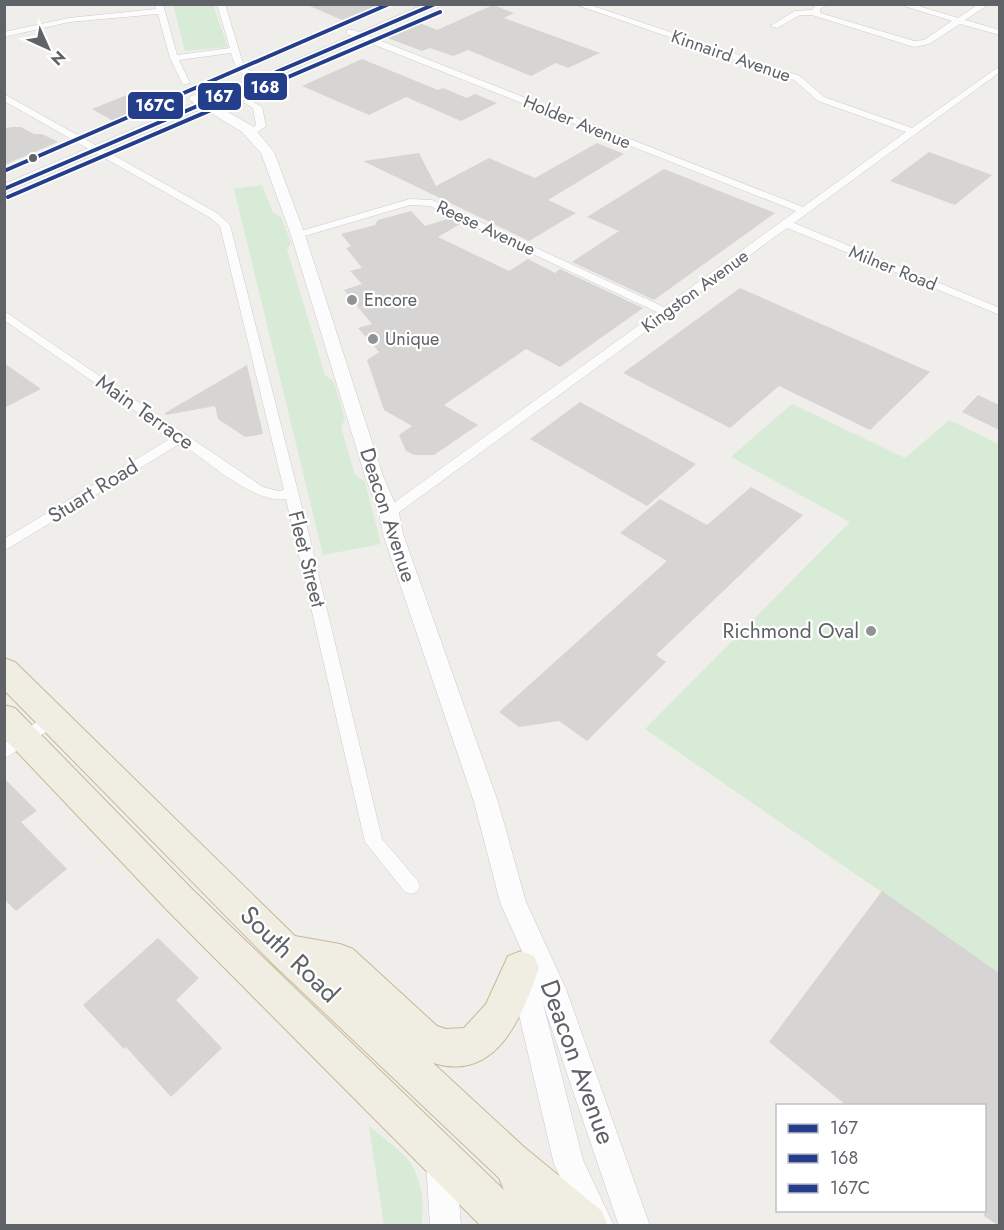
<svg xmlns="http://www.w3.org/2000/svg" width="1004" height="1230" viewBox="0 0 1004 1230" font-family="Jost,sans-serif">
	<rect width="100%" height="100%" fill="#efeeea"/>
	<g fill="#d8ebd6">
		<polygon points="173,5 213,5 228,47 185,51"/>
		<polygon points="262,185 273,213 281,217 291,243 287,249 325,375 334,382 345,419 341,427 355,475 365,482 381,544 323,555 234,189"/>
		<polygon points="792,404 905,458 949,420 999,444 999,973 645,729 850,522 731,457"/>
		<path d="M369,1126C382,1137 398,1148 409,1161C421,1177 426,1207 421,1225H384Z"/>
	</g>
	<g fill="#d6d5d3">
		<polygon points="305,4 379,4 379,5 342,20"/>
		<polygon points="493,5 514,13 504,18 600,53 568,68 556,63 531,76 468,50 453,56 430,48 422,51 385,37 388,35 386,34 415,21 437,30"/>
		<polygon points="362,59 438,90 443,88 467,98 475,94 497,103 461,121 406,97 369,115 302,86"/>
		<polygon points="132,93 156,105 115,122 92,109"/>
		<polygon points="11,127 21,127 34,134 42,134 58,142 4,165 4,129"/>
		<polygon points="597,143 624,154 548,200 576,213 529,241 363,161 419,153 436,186 489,158 535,178"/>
		<polygon points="929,152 992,175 955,205 890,181"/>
		<polygon points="664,169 775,213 654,300 572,262 619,231 587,217"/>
		<polygon points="411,211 425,226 451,218 462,223 438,237 509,271 528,259 555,273 560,269 643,308 560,367 526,349 444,405 478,425 434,455 414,455 406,451 399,435 412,426 384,410 367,360 379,352 358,328 372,324 344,290 362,284 350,271 362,268 346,248 351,246 341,234 375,225 378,220"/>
		<polygon points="740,288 930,372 870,430 779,386 730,428 623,373"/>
		<polygon points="4,363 41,389 4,408"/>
		<polygon points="247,365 263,434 245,437 218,419 215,406 166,415 165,413"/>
		<polygon points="978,395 999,405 999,430 962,412"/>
		<polygon points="580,402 696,464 647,506 530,439"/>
		<polygon points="751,487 803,515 656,655 666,662 587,741 559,721 519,727 499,712 667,561 620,533 660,499 707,525"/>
		<polygon points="4,778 37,811 21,822 67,869 16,911 4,899"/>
		<polygon points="882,891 999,973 999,1226 984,1216 984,1106 847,1106 769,1042"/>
		<polygon points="158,938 199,978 176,1000 222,1048 171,1097 126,1047 124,1049 83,1005"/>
	</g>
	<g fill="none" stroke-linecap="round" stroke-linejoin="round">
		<g stroke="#cbcccc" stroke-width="1">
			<g id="street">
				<polygon points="155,4 163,4 177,55 230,48 217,4 225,4 244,67 263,78 263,82 257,82 237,70 231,53 179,60 190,83 183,85 170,58 158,14 69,22 4,37 4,32 69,18 156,9"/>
				<polygon points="574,4 587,4 800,76 824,97 912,128 1000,66 1000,72 794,223 1000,308 1000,315 787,228 394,516 384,516 382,513 384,510 657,312 430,206 410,205 298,238 293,235 294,233 410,199 432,200 664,307 796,211 347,34 347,30 353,30 803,207 906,132 818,101 794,80"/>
				<polygon points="817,4 828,4 820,9 820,13 914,41 924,40 952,21 898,4 912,4 958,18 979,4 989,4 965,20 1000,30 1000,35 960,24 929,44 914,47 812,15 800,15 777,28 770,26 795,11 812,10"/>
				<path d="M4,94L217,213L230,225L309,535L382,839L417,880L420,886L417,892L411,894L405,892L365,842L286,499C254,504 207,461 181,443L4,551V539L173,437L4,320V311L263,487L278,491L284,490L220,226L209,217L4,101Z"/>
				<polygon points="248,99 262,107 266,126 252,136 247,133 256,125 253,108 243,102"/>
				<polygon points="54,711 60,713 62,718 60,723 4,759 4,743"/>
			</g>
		</g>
		<g stroke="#cacacb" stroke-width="1">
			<g id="secondary">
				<polygon points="425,4 441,4 214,104 252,126 274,152 305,235 383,476 399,513 403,534 498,802 526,902 566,989 650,1226 619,1226 543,1003 583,1160 614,1226 583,1226 554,1164 508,968 512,959 524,956 500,902 474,802 383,534 379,513 365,476 291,235 261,153 242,132 203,108 4,193 4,184 194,103 189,99 191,96 195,95 204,99"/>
				<polygon points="441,1145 452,1149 456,1160 461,1226 430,1226 426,1160 430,1149"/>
			</g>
		</g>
		<g stroke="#c8b996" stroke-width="2">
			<path id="highway" d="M4,658L15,662L295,936L340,944L353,949L437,1026L446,1029L464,1028L486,1004L508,956L521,951L534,956L539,968C522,1015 498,1083 433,1063L524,1147L602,1211L608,1226H481L168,911L4,738V705L15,708L192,889L504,1190L499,1178L273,964L4,690Z"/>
		</g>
		<use href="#street" fill="#fdfcfc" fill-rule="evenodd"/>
		<use href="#secondary" fill="#fdfcfc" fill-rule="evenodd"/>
		<use href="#highway" fill="#f0ede3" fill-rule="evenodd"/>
		<g stroke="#fff" stroke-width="7">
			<polyline id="bus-1" points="4,189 435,4"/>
		</g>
		<g stroke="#fff" stroke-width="7">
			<polyline id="bus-2" points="8,197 440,12"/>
		</g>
		<g stroke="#fff" stroke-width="7">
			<polyline id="bus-3" points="4,171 389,4"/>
		</g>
		<use href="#bus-1" stroke="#243e8c" stroke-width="4"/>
		<use href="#bus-2" stroke="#243e8c" stroke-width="4"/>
		<use href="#bus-3" stroke="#243e8c" stroke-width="4"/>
	</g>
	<circle fill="#5f6368" stroke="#fff" stroke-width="2" cx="33" cy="158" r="5"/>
	<g fill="#919496" stroke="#fff" stroke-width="2">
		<circle cx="352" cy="300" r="6"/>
		<circle cx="373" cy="339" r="6"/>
		<circle cx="871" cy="631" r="6"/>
	</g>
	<g text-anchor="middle" stroke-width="4.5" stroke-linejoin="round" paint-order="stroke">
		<g font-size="18" fill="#5f6368" stroke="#fff">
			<text transform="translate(731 56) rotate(19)" y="6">Kinnaird Avenue</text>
			<text transform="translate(577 122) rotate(22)" y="6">Holder Avenue</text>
			<text transform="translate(486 228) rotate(25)" y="6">Reese Avenue</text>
			<text transform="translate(893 268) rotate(22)" y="6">Milner Road</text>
			<text transform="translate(695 291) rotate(-36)" y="6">Kingston Avenue</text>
		</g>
		<g font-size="18" fill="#5f6368" stroke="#fff" text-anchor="start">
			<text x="364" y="306">Encore</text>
			<text x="385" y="345">Unique</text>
		</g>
		<g font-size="21" fill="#5f6368" stroke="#fff">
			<text transform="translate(145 412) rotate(35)" y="7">Main Terrace</text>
			<text transform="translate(93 491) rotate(-32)" y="7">Stuart Road</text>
			<text transform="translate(388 515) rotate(72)" y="7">Deacon Avenue</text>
			<text transform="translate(307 559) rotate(76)" y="7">Fleet Street</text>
		</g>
		<g font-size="21" fill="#5f6368" stroke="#fff" text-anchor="end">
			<text x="859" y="638">Richmond Oval</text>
		</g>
		<g font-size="26" fill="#5f6368" stroke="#fff">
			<text transform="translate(290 954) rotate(44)" y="9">South Road</text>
			<text transform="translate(578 1062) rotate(70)" y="9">Deacon Avenue</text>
		</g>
	</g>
	<g stroke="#fff" stroke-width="2">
		<rect x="243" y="72" width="45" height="29" rx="6" fill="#243e8c"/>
		<rect x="197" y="82" width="45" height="29" rx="6" fill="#243e8c"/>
		<rect x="127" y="91" width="57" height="29" rx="6" fill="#243e8c"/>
	</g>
	<g font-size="16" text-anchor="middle" font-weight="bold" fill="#fff">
		<text x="265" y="93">168</text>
		<text x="219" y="102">167</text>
		<text x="155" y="111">167C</text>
	</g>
	<rect width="1004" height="1230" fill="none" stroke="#5f6368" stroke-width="12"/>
	<rect x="776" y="1104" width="210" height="108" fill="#ffffff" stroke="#bfc1c3" stroke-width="1.5"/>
	<rect x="788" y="1124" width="30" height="9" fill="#243e8c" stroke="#bfc1c3" stroke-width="1.5"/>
	<text x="830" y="1134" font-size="18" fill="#5f6368">167</text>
	<rect x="788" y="1154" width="30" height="9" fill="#243e8c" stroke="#bfc1c3" stroke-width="1.5"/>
	<text x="830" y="1164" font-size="18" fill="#5f6368">168</text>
	<rect x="788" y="1184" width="30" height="9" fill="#243e8c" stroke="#bfc1c3" stroke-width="1.5"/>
	<text x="830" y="1194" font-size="18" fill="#5f6368">167C</text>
	<g transform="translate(48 48) rotate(135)" stroke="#ffffff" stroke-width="4.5" paint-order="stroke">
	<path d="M0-4.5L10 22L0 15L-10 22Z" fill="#5f6368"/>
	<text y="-9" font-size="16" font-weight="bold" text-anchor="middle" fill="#5f6368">N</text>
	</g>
</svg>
